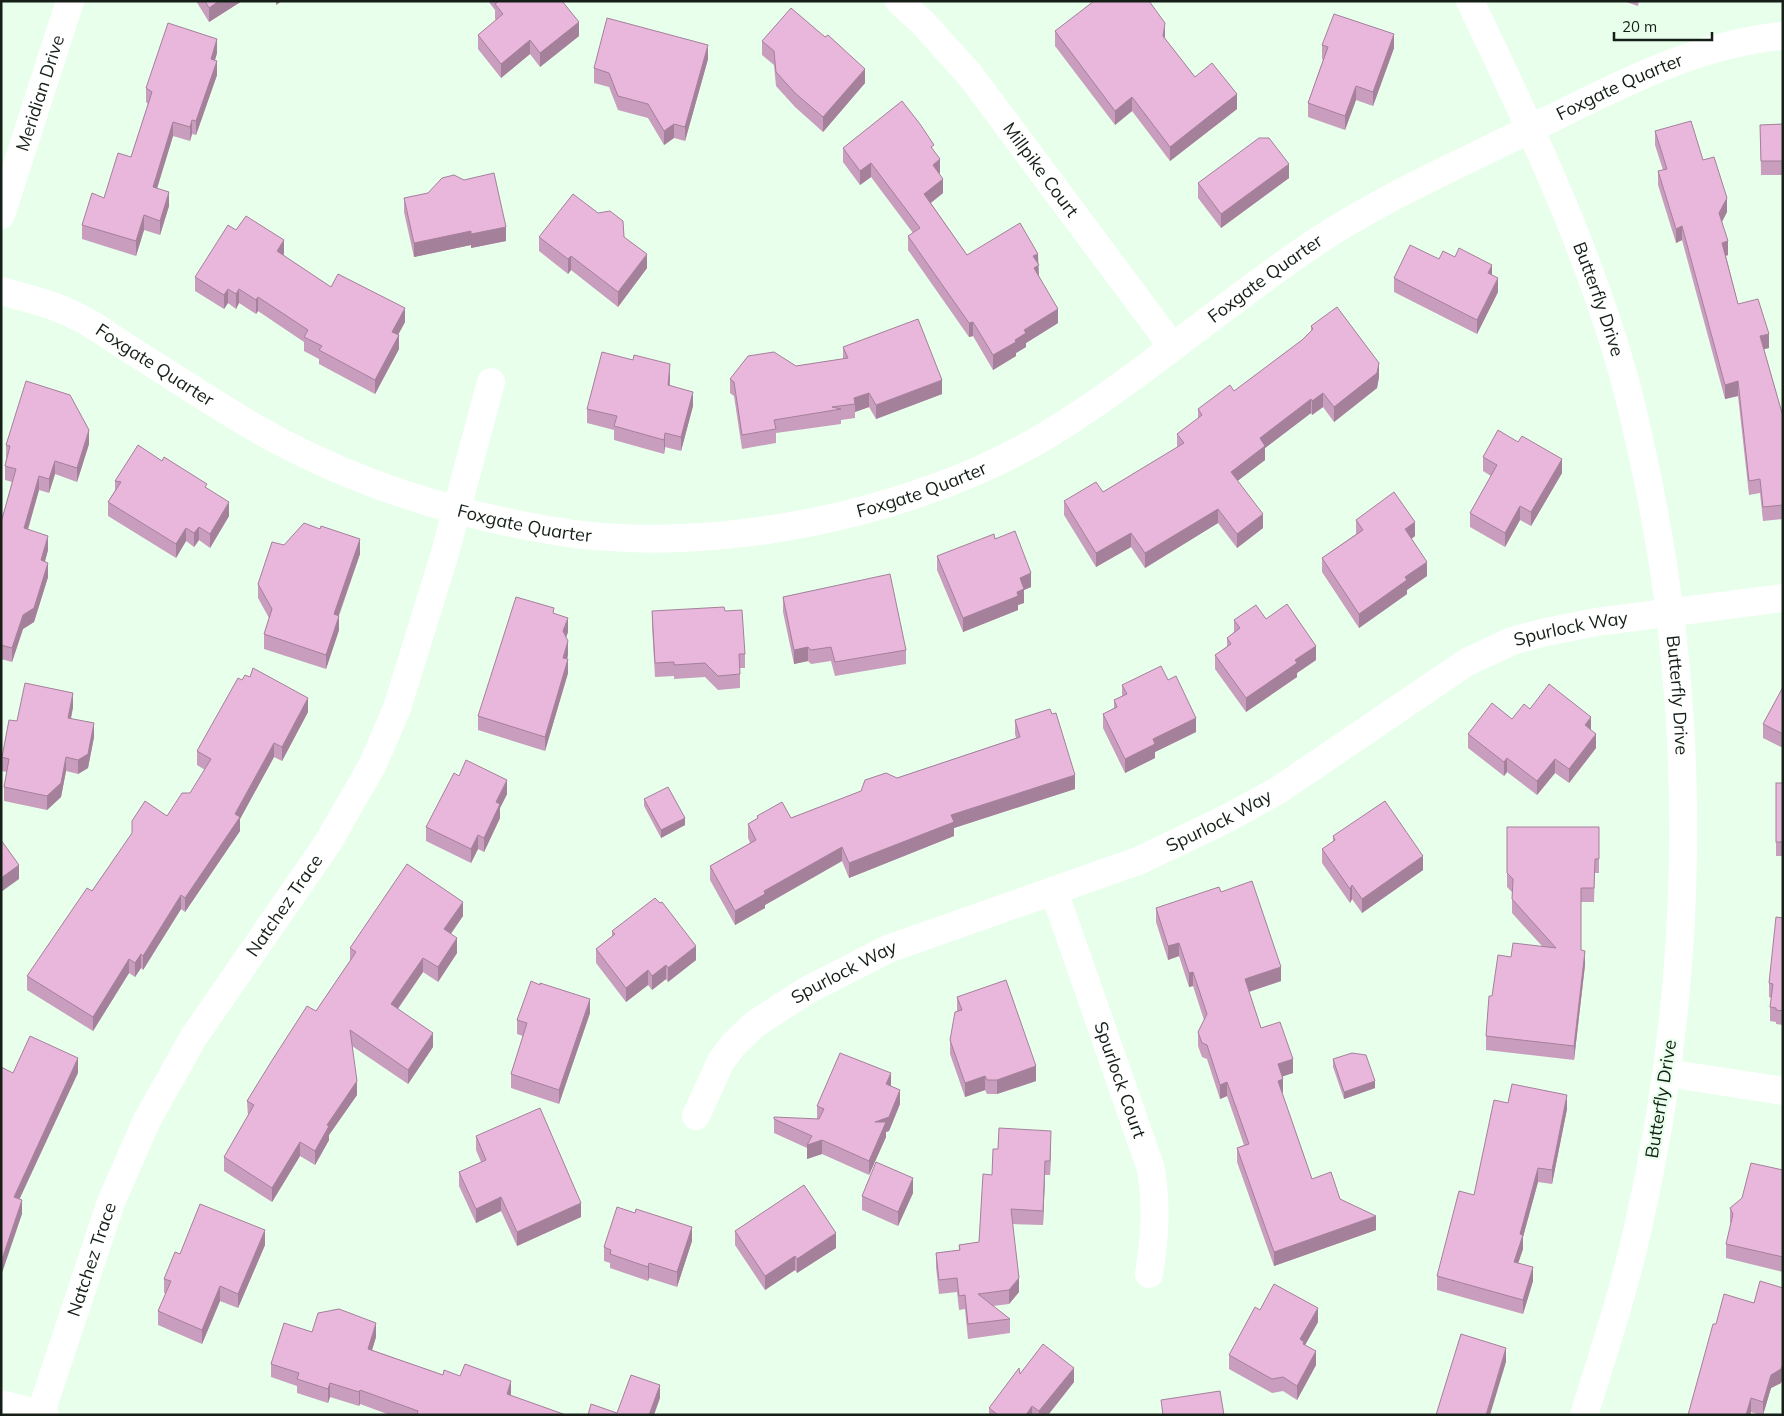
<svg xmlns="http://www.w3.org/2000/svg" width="1784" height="1416" viewBox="0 0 1784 1416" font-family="Mulish,sans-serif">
	<rect width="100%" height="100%" fill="#e7ffeb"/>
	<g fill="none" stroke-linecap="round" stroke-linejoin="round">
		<g stroke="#fff" stroke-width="28">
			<path id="s1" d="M899,1L922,22L970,75L1172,346"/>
			<path id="s2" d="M1470,1C1526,118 1579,229 1617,353C1630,395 1639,438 1648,481C1699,729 1694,986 1637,1232C1623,1294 1603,1354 1584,1415"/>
			<path id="s3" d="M1,215L70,1"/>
			<path id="s4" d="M1,291C26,298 53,304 76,316C94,324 110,337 126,347C168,373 209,401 252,426C343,479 444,512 548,530C706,558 915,516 1052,432C1144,375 1226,302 1316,242C1385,196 1461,164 1534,127C1614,88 1693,44 1783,36"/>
			<path id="s5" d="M1054,891L1151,1169C1157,1209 1155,1235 1149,1274"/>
			<polyline points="1667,1073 1783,1091"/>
			<path id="s6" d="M696,1116L721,1061L734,1044L755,1024L806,991L888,949L1138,861L1228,818L1280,789L1467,662L1512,641L1546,632L1596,622L1783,598"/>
			<polyline points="1,1404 45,1415"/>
			<path id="s7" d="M40,1415L111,1202L147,1120L193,1038L327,844L373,764L397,708L445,553L491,382"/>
		</g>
	</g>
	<g fill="#c99dbd">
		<polygon points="196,1 242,1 209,22"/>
		<polygon points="488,1 562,1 579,36 540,67 530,54 501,78 478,49 478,35 496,20 495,19 495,10"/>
		<polygon points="1623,1 1639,1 1638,6"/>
		<polygon points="1055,31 1165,39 1195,77 1237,109 1170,161 1132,111 1115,125 1055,46"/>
		<polygon points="762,41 865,83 823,132 795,107 776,86 774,65 762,55"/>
		<polygon points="1322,45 1394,48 1373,106 1356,100 1345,130 1308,117 1308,103 1323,60 1322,59"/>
		<polygon points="217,53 215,60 217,75 196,135 192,134 190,141 173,136 157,189 169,206 160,235 144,230 136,256 82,239 82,225 104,198 131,157 148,104 146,102 146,88"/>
		<polygon points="708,59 685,141 674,138 664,145 648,118 618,110 609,87 594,83 594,68"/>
		<polygon points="1783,124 1783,175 1761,175 1760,125"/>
		<polygon points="1655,131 1703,160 1727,212 1722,222 1728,255 1726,256 1738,304 1769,348 1764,349 1782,413 1783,413 1783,519 1763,521 1760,493 1749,495 1738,396 1725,399 1682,240 1676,243 1658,185 1658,171 1663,170 1655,145"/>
		<polygon points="843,148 934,151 940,173 939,174 943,193 931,203 967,255 1038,264 1039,276 1058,323 1026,343 1026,347 1016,353 1016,356 993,370 973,336 969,337 908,250 908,236 913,233 871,177 860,185 843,162"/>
		<polygon points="1289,178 1221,228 1198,198 1198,183"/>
		<polygon points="428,193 506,241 471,248 471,245 414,257 404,212 404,198"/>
		<polygon points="236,230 284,254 283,255 331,287 405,322 398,335 399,349 375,394 319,364 319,359 304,351 304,342 258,311 256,314 239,303 236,309 228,303 224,309 195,291 195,277"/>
		<polygon points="539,237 624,237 647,268 618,307 571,270 568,274 539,251"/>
		<polygon points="1439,259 1492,275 1498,292 1477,334 1394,292 1394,278"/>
		<polygon points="1311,326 1379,377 1377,388 1334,422 1323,407 1312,415 1311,413 1265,448 1265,460 1237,481 1263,528 1237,548 1218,523 1145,568 1131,547 1096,567 1064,515 1064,501 1103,492 1177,448 1177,434 1198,419 1198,409 1234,391 1302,340 1311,331"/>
		<polygon points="843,347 942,394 876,419 869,407 855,412 855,418 841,420 841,424 776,433 776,443 742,449 734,396 730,393 730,379 796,366 843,359"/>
		<polygon points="670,378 670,385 693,406 681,451 665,447 664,454 614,440 614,430 587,423 587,409"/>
		<polygon points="89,444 77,482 55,474 49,493 39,490 28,530 48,550 45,562 48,577 34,622 23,629 12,662 1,659 1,518 2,519 12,482 5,480 5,466 6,459 6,445"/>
		<polygon points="1483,457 1562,473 1531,526 1520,520 1505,547 1470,527 1470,513 1491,476 1483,471"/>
		<polygon points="162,461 207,488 229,516 210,548 199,540 194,547 186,541 176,558 108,516 108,502 115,490 115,481"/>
		<polygon points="1356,520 1415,536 1411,539 1427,576 1407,590 1407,594 1359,628 1322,572 1322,558 1356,534"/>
		<polygon points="995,539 1031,587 1024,590 1024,603 1018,605 1018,610 963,632 937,570 937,556"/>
		<polygon points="284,545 360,554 339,616 339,630 326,669 264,649 264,634 269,618 258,598 258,584"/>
		<polygon points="783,597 906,650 906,664 835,676 831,661 811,664 808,661 794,664 783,612"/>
		<polygon points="652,611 725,611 745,654 745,668 740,668 740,688 718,690 705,677 674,679 674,676 655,677 652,625"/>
		<polygon points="554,614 568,632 566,637 568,655 567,659 568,673 545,751 478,730 478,716"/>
		<polygon points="1266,619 1316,660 1297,673 1297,677 1246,712 1215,669 1215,655 1227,647 1227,638 1234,632 1234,620"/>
		<polygon points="1168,680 1196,732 1155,752 1155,758 1125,773 1103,728 1103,714 1114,708 1114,700 1122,696 1122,685"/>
		<polygon points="1783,687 1783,748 1763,738 1763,724"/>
		<polygon points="73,707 71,719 94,737 88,768 78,774 66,771 61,797 47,810 4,801 4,787 7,772 2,771 2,757 17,721"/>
		<polygon points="1530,709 1591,731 1596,748 1569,783 1555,773 1537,795 1507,772 1504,776 1468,748 1468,734 1512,719"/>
		<polygon points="308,712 282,761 274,757 240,819 240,831 185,912 181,909 143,970 141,968 135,977 129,973 93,1031 27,990 27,976 92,891 132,834 132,821 167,816 190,793 205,770 197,765 197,751"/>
		<polygon points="1015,720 1075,789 954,828 954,836 849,878 842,861 765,905 765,908 735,925 710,880 710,866 750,843 748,838 748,824 757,819 757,816 791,818 897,778 1016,738 1015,734"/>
		<polygon points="459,776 507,794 500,808 500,818 484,852 478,849 471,863 426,841 426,827"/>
		<rect x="1776" y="783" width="7" height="73"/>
		<polygon points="644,799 685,825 661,838 644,806"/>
		<polygon points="1507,827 1599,827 1599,873 1595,873 1594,902 1581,902 1581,950 1585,965 1574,1060 1486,1050 1486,1036 1492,996 1511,957 1542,946 1512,913 1512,892 1507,887"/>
		<polygon points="1333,836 1423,870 1362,913 1352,899 1350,903 1322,863 1322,849 1333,842"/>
		<polygon points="1221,892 1281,981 1249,992 1261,1028 1293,1073 1283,1076 1283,1092 1282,1093 1312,1179 1340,1199 1376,1230 1274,1266 1237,1162 1237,1148 1244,1145 1227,1096 1220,1099 1207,1059 1202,1057 1198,1046 1198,1032 1204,1020 1193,986 1189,987 1179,956 1168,960 1156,922 1156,908"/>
		<polygon points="463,916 451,934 457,953 438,982 423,972 398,1009 433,1047 408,1084 352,1046 357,1095 329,1135 329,1140 315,1165 300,1156 272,1202 224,1171 224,1157 248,1116 247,1101 316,1011 350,961 350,948"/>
		<polygon points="1783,918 1783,1025 1776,1024 1776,1022 1770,1021 1770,1007 1772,998 1769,997 1769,983"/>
		<polygon points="612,931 696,960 668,982 666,979 652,990 648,985 626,1002 596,963 596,949 612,936"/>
		<polygon points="957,997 1036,1081 997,1094 987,1094 985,1090 965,1097 950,1054 950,1040 957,1011"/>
		<polygon points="590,1013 559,1104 511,1088 511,1074 523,1036 517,1034 517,1020"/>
		<polygon points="1333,1059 1375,1088 1344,1099 1333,1067"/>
		<polygon points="891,1086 900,1104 889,1131 886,1132 886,1137 869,1175 822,1154 807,1159 807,1148 774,1133 774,1119 817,1119 817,1106"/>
		<polygon points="1508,1103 1567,1109 1552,1184 1538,1182 1523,1237 1523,1249 1518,1263 1533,1281 1523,1314 1437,1290 1437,1276 1474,1195"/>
		<polygon points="476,1136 581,1217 517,1246 501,1211 476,1223 459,1186 459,1172 481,1162 476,1150"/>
		<polygon points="1051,1145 1050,1175 1045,1175 1043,1225 1012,1224 1019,1292 1009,1304 993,1306 1010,1319 1010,1333 968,1339 965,1309 959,1310 957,1292 939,1294 936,1267 936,1253 959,1250 959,1245 979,1242 992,1175 998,1149"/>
		<polygon points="1783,1170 1783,1272 1726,1258 1726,1244 1731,1224 1730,1222 1730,1208"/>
		<polygon points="913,1193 898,1226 862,1210 862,1196"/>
		<polygon points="735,1231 836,1248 797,1273 795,1270 765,1290 735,1245"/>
		<polygon points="692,1241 677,1287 649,1278 648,1281 610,1268 610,1263 604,1261 604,1247"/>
		<polygon points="265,1245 238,1308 220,1301 202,1344 158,1325 158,1311 166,1293 164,1293 164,1279 180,1254"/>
		<polygon points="1783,1288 1783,1377 1781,1383 1771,1388 1763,1415 1761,1415 1751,1412 1750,1415 1688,1415 1716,1324 1754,1303"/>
		<polygon points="1260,1310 1318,1322 1305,1345 1316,1365 1297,1400 1283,1391 1272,1393 1229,1369 1229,1355"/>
		<polygon points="312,1332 376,1337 372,1350 443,1375 511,1396 566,1415 390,1415 360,1404 359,1406 330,1397 328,1403 297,1393 297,1386 271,1377 271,1364"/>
		<polygon points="1020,1374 1074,1382 1048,1415 989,1415 989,1408"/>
	</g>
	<g fill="#a4809a">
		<polygon points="219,1 242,1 209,22 209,8"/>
		<polygon points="276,1 282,1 276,5"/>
		<polygon points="579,22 579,36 540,67 540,53"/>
		<polygon points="1165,23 1165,37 1163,50 1163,36"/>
		<polygon points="1394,34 1394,48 1373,106 1373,92"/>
		<polygon points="217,39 217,53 211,73 211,59"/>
		<polygon points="530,40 530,54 501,78 501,64"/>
		<polygon points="708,45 708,59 685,141 685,127"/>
		<polygon points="217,61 217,75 196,135 196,121"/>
		<polygon points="865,69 865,83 823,132 823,117"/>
		<polygon points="1356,86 1356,100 1345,130 1345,116"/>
		<polygon points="1237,94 1237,109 1170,161 1170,147"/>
		<polygon points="1132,97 1132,111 1115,125 1115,111"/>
		<polygon points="192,120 192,134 190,141 190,127"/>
		<polygon points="173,122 173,136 153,201 153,187"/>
		<polygon points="674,124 674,138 664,145 664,131"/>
		<polygon points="940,159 940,173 933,179 933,165"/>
		<polygon points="871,163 871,177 860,185 860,171"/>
		<polygon points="1289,164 1289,178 1221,228 1221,214"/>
		<polygon points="943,179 943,193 924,208 924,194"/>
		<polygon points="169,192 169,206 160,235 160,221"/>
		<polygon points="1727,198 1727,212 1719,227 1719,213"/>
		<polygon points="144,215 144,230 136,256 136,241"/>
		<polygon points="1682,226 1682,240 1676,243 1676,229"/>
		<polygon points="506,227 506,241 471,248 471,234"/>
		<polygon points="471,231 471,245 414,257 414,243"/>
		<polygon points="284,240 284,254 277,265 277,251"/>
		<polygon points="1728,241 1728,255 1722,257 1722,243"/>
		<polygon points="647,254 647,268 618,307 618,292"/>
		<polygon points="1038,254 1039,279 1034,282 1033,256"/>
		<polygon points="571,256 571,270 568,274 568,259"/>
		<polygon points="1492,265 1492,279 1488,273"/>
		<polygon points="1498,278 1498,292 1477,334 1477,320"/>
		<polygon points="228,289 228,303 224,309 224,295"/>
		<polygon points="239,289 239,303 236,309 236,294"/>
		<polygon points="258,297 258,311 256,314 256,300"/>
		<polygon points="405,308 405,322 392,346 392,332"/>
		<polygon points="1058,309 1058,323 1026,343 1026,347 1016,353 1016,356 993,370 993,355 1015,340 1024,330"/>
		<polygon points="973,322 973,336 969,337 969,323"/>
		<polygon points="1769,334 1769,348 1760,350 1760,336"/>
		<polygon points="399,335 399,349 375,394 375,380"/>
		<polygon points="1379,363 1379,377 1377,388 1334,422 1334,407"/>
		<polygon points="670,364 670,378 668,399 668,385"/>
		<polygon points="942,380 942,394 876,419 876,405"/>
		<polygon points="1738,381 1738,396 1725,399 1725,385"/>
		<polygon points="693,392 693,406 681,451 681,437"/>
		<polygon points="869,393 869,407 855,412 855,404 854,398"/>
		<polygon points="1323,393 1323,407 1312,415 1312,401"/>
		<polygon points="1311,399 1311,413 1265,448 1265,460 1231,486 1231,472 1260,438"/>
		<polygon points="89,430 89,444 77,482 77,468"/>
		<polygon points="665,433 665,447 664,454 664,440"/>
		<polygon points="1562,459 1562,473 1531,526 1531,512"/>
		<polygon points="55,461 55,474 49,493 49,479"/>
		<polygon points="39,476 39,490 24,542 24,528"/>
		<polygon points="229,502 229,516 210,548 210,534"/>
		<polygon points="1520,506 1520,520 1505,547 1505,533"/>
		<polygon points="1218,509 1218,523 1145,568 1145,553"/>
		<polygon points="1263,514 1263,528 1237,548 1237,534"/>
		<polygon points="1415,522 1415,536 1405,544 1405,529"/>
		<polygon points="199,527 199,540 194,547 194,533"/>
		<polygon points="186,528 186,541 176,558 176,544"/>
		<polygon points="1131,533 1131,547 1096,567 1096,553"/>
		<polygon points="48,536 48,550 41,574 41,560"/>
		<polygon points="360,539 360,554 334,628 334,614"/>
		<polygon points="1427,562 1427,576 1407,590 1407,594 1359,628 1359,614 1405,577"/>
		<polygon points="48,563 48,577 34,622 23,629 12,662 12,648 23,615"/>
		<polygon points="1031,573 1031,587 1024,590 1024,603 1018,605 1018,610 963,632 963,618 1017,592 1020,578"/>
		<polygon points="339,616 339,630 326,669 326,655"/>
		<polygon points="568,618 568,632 563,646 563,631"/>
		<polygon points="568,641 568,655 563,672 563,658"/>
		<polygon points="1316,646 1316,660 1297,673 1297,677 1246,712 1246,698 1295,660"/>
		<polygon points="808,647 808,661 794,664 794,650"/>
		<polygon points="568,659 568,673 545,751 545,737"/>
		<polygon points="73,693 73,707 68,732 68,718"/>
		<polygon points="308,698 308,712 282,761 282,747"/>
		<polygon points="1591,717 1591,731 1585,725"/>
		<polygon points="1196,718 1196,732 1155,752 1155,758 1125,773 1125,759 1153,739"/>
		<polygon points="94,723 94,737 88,768 78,774 78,760"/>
		<polygon points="1596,734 1596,748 1569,783 1569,769"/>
		<polygon points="274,743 274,757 240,819 240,831 185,912 185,898 235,814"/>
		<polygon points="66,757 66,771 61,797 47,810 47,796"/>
		<polygon points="1507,758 1507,772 1504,776 1504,762"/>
		<polygon points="1555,759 1555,773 1537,795 1537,781"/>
		<polygon points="1075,775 1075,789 954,828 954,836 849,878 849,863 951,815"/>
		<polygon points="507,780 507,794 500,808 500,818 484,852 484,838 496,802"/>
		<polygon points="685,818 685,825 661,838 661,830"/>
		<polygon points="478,835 478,849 471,863 471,849"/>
		<polygon points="842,847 842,861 765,905 765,908 735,925 735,911 764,891"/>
		<polygon points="1423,856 1423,870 1362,913 1362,899"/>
		<polygon points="19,865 19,879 1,892 1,878"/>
		<polygon points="1352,885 1352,899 1350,903 1350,889"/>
		<polygon points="181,895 181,909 143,970 143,956"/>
		<polygon points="463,902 463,916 444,943 444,929"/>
		<polygon points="457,938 457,953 438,982 438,967"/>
		<polygon points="1179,943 1179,956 1168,960 1168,946"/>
		<polygon points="696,946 696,960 668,982 668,968"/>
		<polygon points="1585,951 1585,965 1574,1060 1574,1046"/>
		<polygon points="141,954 141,968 135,977 135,963"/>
		<polygon points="423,958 423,972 391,1018 391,1004"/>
		<polygon points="129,959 129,973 93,1031 93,1017"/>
		<polygon points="666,965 666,979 652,990 652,976"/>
		<polygon points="1281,967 1281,981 1245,993 1245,979"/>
		<polygon points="648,970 648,985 626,1002 626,988"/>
		<polygon points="1193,972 1193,986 1189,987 1189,973"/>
		<polygon points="590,999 590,1013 559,1104 559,1090"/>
		<polygon points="433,1033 433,1047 408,1084 408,1070"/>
		<polygon points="78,1058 78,1073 14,1211 14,1197"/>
		<polygon points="1293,1059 1293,1073 1278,1078 1278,1064"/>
		<polygon points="1036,1066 1036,1081 997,1094 997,1080"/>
		<polygon points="891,1073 891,1087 886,1084"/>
		<polygon points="985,1076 985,1090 965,1097 965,1083"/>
		<polygon points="1283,1079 1283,1092 1278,1095 1278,1081"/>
		<polygon points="357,1081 357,1095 329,1135 329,1140 315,1165 315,1151 327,1125"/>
		<polygon points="1375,1081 1375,1088 1344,1099 1344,1092"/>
		<polygon points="1227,1082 1227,1096 1220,1099 1220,1085"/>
		<polygon points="900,1090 900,1104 889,1131 886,1132 886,1137 869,1175 869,1161 875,1122"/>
		<polygon points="1567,1095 1567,1109 1552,1184 1552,1170"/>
		<polygon points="1051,1131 1051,1145 1050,1175 1050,1161"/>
		<polygon points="822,1140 822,1154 807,1159 807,1145"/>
		<polygon points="300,1142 300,1156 272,1202 272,1188"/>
		<polygon points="1045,1161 1045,1175 1043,1225 1043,1211"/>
		<polygon points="1538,1168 1538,1182 1523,1237 1523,1249 1514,1276 1514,1262 1520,1234"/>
		<polygon points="913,1178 913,1193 898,1226 898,1212"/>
		<polygon points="501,1197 501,1211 476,1223 476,1209"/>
		<polygon points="22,1200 22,1214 1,1276 1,1262"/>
		<polygon points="581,1203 581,1217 517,1246 517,1232"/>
		<polygon points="1376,1216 1376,1230 1274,1266 1274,1252"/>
		<polygon points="692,1227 692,1241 677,1287 677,1272"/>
		<polygon points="265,1230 265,1245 238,1308 238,1294"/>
		<polygon points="836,1233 836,1248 797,1273 797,1259"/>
		<polygon points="795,1256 795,1270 765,1290 765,1276"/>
		<polygon points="649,1263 649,1278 648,1281 648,1267"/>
		<polygon points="1533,1267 1533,1281 1523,1314 1523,1300"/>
		<polygon points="1019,1278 1019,1292 1009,1304 1009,1290"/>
		<polygon points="220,1286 220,1301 202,1344 202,1330"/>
		<polygon points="1318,1308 1318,1322 1304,1347 1300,1339"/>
		<polygon points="376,1323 376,1337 368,1363 368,1349"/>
		<polygon points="1506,1348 1506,1362 1490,1415 1486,1415"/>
		<polygon points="1316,1351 1316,1365 1297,1400 1297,1386"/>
		<polygon points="1783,1364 1783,1377 1781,1383 1771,1388 1763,1415 1763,1402 1771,1375"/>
		<polygon points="1074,1368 1074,1382 1048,1415 1039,1415 1039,1411"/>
		<polygon points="511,1381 511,1395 507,1408 507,1394"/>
		<polygon points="330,1383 330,1397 328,1403 328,1389"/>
		<polygon points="660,1385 660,1398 654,1415 649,1415"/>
		<polygon points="360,1390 360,1404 359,1406 359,1392"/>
		<polygon points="1751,1398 1751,1412 1750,1415 1746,1415"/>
		<polygon points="1032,1406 1032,1415 1026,1415"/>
	</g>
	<g fill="#eab7dc" stroke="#a4809a">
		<polygon points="205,1 219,1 209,8"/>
		<polygon points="499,1 562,1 579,22 540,53 530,40 501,64 478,35 503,14 495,4"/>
		<polygon points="1094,1 1149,1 1165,23 1163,36 1195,77 1212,63 1237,94 1170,147 1132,97 1115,111 1055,31"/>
		<polygon points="791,8 825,37 828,35 865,69 823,117 795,93 776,72 774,51 762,41"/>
		<polygon points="1334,14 1394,34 1373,92 1356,86 1345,116 1308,103 1328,47 1322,45"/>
		<polygon points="607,18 708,45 685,127 674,124 664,131 648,104 618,96 609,73 594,68"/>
		<polygon points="168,23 217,39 211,59 217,61 196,121 192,120 190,127 173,122 153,187 169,192 160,221 144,215 136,241 82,225 92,193 104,198 118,153 131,157 152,92 146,88"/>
		<polygon points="902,101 920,124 934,145 931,147 940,159 933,165 943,179 924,194 967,255 1020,223 1038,254 1033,256 1039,265 1034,268 1058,309 1024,330 1026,333 1015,340 1016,342 993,355 973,322 969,323 908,236 920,228 871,163 860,171 843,148"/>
		<polygon points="1691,121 1703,160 1714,157 1727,198 1719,213 1728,241 1722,243 1738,304 1758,299 1769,334 1760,336 1782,413 1783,413 1783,505 1763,507 1760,479 1749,481 1738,381 1725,385 1682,226 1676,229 1658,171 1667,169 1655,131"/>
		<polygon points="1783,124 1783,161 1761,161 1760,125"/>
		<polygon points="1259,138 1269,138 1289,164 1221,214 1198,183"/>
		<polygon points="494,173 506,227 471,234 471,231 414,243 404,198 428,193 442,178 454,175 464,180"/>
		<polygon points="573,194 598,213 610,211 623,221 624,237 647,254 618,292 571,256 568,259 539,237"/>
		<polygon points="246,216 284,240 277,251 331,287 338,274 405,308 392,332 399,335 375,380 319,350 322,346 304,337 308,330 258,297 256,300 239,289 236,294 228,289 224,295 195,277 228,225 236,230"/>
		<polygon points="1410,245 1439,259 1443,251 1455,257 1459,248 1492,265 1488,273 1498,278 1477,320 1394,278"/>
		<polygon points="1337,307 1379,363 1377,373 1334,407 1323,393 1312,401 1311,399 1260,438 1265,446 1231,472 1263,514 1237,534 1218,509 1145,553 1131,533 1096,553 1064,501 1096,482 1103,492 1184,443 1177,434 1202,415 1198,409 1230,385 1234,391 1302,340 1313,329 1311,326"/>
		<polygon points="918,319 942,380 876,405 869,393 854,398 855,404 832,407 841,409 774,420 776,429 742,435 734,382 730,379 748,356 774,352 796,366 848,358 843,347"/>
		<polygon points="602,352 633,360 634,355 670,364 668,385 693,392 681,437 665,433 664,440 614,426 617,416 587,409"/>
		<polygon points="26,381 70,395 89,430 77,468 55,461 49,479 39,476 24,528 48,536 41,560 48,563 34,608 23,615 12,648 1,645 1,518 2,519 16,469 5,466 10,446 6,445"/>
		<polygon points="1498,430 1518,442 1522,436 1562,459 1531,512 1520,506 1505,533 1470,513 1497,465 1483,457"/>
		<polygon points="138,445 162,461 164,457 207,484 205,487 229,502 210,534 199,527 194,533 186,528 176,544 108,502 121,482 115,481"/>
		<polygon points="1394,492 1415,522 1405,529 1427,562 1405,577 1407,580 1359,614 1322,558 1363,530 1356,520"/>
		<polygon points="304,523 320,529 321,526 360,539 334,614 339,616 326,655 264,634 272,609 258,584 272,542 284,545"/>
		<polygon points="1015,531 1031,573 1020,578 1024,589 1017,592 1018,596 963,618 937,556 994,534 995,539"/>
		<polygon points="890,574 906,650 835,662 831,647 811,650 808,647 794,650 783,597"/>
		<polygon points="516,597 554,608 553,613 568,618 563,631 568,641 563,658 568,659 545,737 478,716"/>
		<polygon points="1287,604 1316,646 1295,660 1297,663 1246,698 1215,655 1231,644 1227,638 1240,628 1234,620 1256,605 1266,619"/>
		<polygon points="724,607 725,611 742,610 745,654 739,654 740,674 718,676 705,663 674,665 674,662 655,663 652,611"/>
		<polygon points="1161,666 1168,680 1176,676 1196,718 1153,739 1155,744 1125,759 1103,714 1117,707 1114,700 1127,694 1122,685"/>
		<polygon points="253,668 308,698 282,747 274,743 235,814 240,817 185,898 181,895 143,956 141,954 135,963 129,959 93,1017 27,976 87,888 92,891 132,833 132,821 145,801 167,816 182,793 190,793 211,759 197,751 238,678 242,680 245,675 250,677"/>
		<polygon points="25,683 73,693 68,718 94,723 88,754 78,760 66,757 61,783 47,796 4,787 9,759 2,757 9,720 17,721"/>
		<polygon points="1549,684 1591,717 1585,725 1596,734 1569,769 1555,759 1537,781 1507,758 1504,762 1468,734 1492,703 1512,719 1524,704 1530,709"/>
		<polygon points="1783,687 1783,734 1763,724"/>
		<polygon points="1050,709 1052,714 1056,713 1075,775 951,815 954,822 849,863 842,847 764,891 765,894 735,911 710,866 756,840 748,824 758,818 757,816 782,802 791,818 861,791 865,780 886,773 897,778 1020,737 1015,720"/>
		<polygon points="466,760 507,780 496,802 500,804 484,838 478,835 471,849 426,827 454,773 459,776"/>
		<rect x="1776" y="783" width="7" height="59"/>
		<polygon points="668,787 685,818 661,830 644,799"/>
		<polygon points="1385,801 1423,856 1362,899 1352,885 1350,889 1322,849 1335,840 1333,836"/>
		<polygon points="1507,827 1599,827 1599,859 1595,859 1594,888 1581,888 1581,950 1585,951 1574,1046 1486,1036 1489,996 1492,996 1498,955 1511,957 1513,943 1556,948 1512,899 1513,879 1507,873"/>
		<polygon points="1,840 19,865 1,878"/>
		<polygon points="407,864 463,902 444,929 457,938 438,967 423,958 391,1004 433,1033 408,1070 350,1030 357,1081 327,1125 329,1126 315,1151 300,1142 272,1188 224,1157 254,1105 247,1101 271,1062 307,1006 316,1011 356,952 350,948"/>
		<polygon points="1252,881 1281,967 1245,979 1261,1028 1280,1022 1293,1059 1278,1064 1283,1079 1278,1081 1312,1179 1331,1172 1340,1199 1376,1216 1274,1252 1237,1148 1249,1144 1227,1082 1220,1085 1207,1045 1202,1043 1198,1032 1207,1014 1193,972 1189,973 1179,943 1168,946 1156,908 1219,887 1221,892"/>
		<polygon points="655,898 660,903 662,902 696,946 668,968 666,965 652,976 648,970 626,988 596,949 615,934 612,931"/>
		<polygon points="1776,917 1783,918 1783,1011 1776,1010 1776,1008 1770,1007 1773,984 1769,983"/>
		<polygon points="1006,980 1036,1066 997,1080 987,1080 985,1076 965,1083 950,1040 955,1012 962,1010 957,997"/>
		<polygon points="531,981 540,985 540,983 590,999 559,1090 511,1074 527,1023 517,1020"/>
		<polygon points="30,1036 78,1058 14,1197 22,1200 1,1262 1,1067 13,1073"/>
		<polygon points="840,1053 891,1073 886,1084 900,1090 889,1117 875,1122 886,1122 869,1161 822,1140 807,1145 812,1136 774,1119 774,1117 819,1119 824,1109 817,1106"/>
		<polygon points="1352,1053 1366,1055 1375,1081 1344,1092 1333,1059"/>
		<polygon points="1512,1084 1567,1095 1552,1170 1538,1168 1520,1234 1523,1235 1514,1262 1533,1267 1523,1300 1437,1276 1459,1191 1474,1195 1494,1100 1508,1103"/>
		<polygon points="540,1108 581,1203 517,1232 501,1197 476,1209 459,1172 486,1160 476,1136"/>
		<polygon points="999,1128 1051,1131 1050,1161 1045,1161 1043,1211 1011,1209 1019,1278 1009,1290 978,1294 1010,1319 968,1324 965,1295 959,1296 957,1278 939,1280 936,1253 960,1250 959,1245 979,1242 983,1174 992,1175 993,1149 998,1149"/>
		<polygon points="876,1162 913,1178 898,1212 862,1196"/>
		<polygon points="1751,1163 1783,1170 1783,1257 1726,1244 1733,1214 1730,1208 1742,1198"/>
		<polygon points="804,1185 836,1233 797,1259 795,1256 765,1276 735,1231"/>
		<polygon points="200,1204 265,1230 238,1294 220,1286 202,1330 158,1311 171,1281 164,1279 175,1252 180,1254"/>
		<polygon points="617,1207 635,1213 636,1209 692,1227 677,1272 649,1263 648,1267 610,1254 611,1250 604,1247"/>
		<polygon points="1760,1281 1783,1288 1783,1364 1781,1369 1771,1375 1763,1402 1751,1398 1746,1415 1688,1415 1713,1324 1716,1324 1724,1294 1754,1303"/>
		<polygon points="1274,1284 1318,1308 1300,1339 1304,1342 1303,1344 1316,1351 1297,1386 1283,1377 1272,1379 1229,1355 1255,1307 1260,1310"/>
		<polygon points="339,1309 376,1323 368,1349 443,1375 444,1370 460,1376 465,1364 511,1381 507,1394 566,1415 417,1415 418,1411 360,1390 359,1392 330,1383 328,1389 297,1379 299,1373 271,1364 284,1323 312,1332 318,1313"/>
		<polygon points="1461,1334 1506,1348 1486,1415 1436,1415"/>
		<polygon points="1043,1344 1074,1368 1039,1411 1032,1406 1026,1415 998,1415 989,1408 1019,1368 1020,1374"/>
		<polygon points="631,1375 660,1385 649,1415 588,1415 591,1404 617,1413"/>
		<polygon points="1220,1391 1224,1415 1163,1415 1161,1400"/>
	</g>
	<g text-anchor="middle" stroke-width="4.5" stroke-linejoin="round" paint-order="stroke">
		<g font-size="18" fill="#151f17" stroke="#e7ffeb">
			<text dy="6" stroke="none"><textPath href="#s4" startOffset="1792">Foxgate Quarter</textPath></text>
			<text dy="6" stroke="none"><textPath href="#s3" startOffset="128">Meridian Drive</textPath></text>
			<text dy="6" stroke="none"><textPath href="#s1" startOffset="221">Millpike Court</textPath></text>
			<text dy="6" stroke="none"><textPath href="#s4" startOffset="1388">Foxgate Quarter</textPath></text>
			<text dy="6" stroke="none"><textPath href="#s2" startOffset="325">Butterfly Drive</textPath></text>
			<text dy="6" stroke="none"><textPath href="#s4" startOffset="172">Foxgate Quarter</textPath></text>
			<text dy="6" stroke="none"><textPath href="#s4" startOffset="982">Foxgate Quarter</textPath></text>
			<text dy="6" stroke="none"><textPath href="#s4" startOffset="578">Foxgate Quarter</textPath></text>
			<text dy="6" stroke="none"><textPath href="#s6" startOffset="1024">Spurlock Way</textPath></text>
			<text dy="6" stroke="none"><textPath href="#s2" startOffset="730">Butterfly Drive</textPath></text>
			<text dy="6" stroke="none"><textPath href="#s6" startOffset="619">Spurlock Way</textPath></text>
			<text dy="6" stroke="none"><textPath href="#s7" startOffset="569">Natchez Trace</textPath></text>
			<text dy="6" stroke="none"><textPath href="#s6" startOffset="214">Spurlock Way</textPath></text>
			<text dy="6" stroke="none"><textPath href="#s5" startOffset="200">Spurlock Court</textPath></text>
			<text transform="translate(1661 1099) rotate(-81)" y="6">Butterfly Drive</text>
			<text dy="6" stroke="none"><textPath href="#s7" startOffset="164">Natchez Trace</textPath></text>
		</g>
	</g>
	<rect width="1784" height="1416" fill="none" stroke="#151f17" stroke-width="5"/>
	<path d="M1614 32v8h98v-8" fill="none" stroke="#151f17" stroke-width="2.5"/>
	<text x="1622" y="32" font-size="15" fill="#151f17" stroke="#e7ffeb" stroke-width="4" paint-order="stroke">20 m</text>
</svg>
